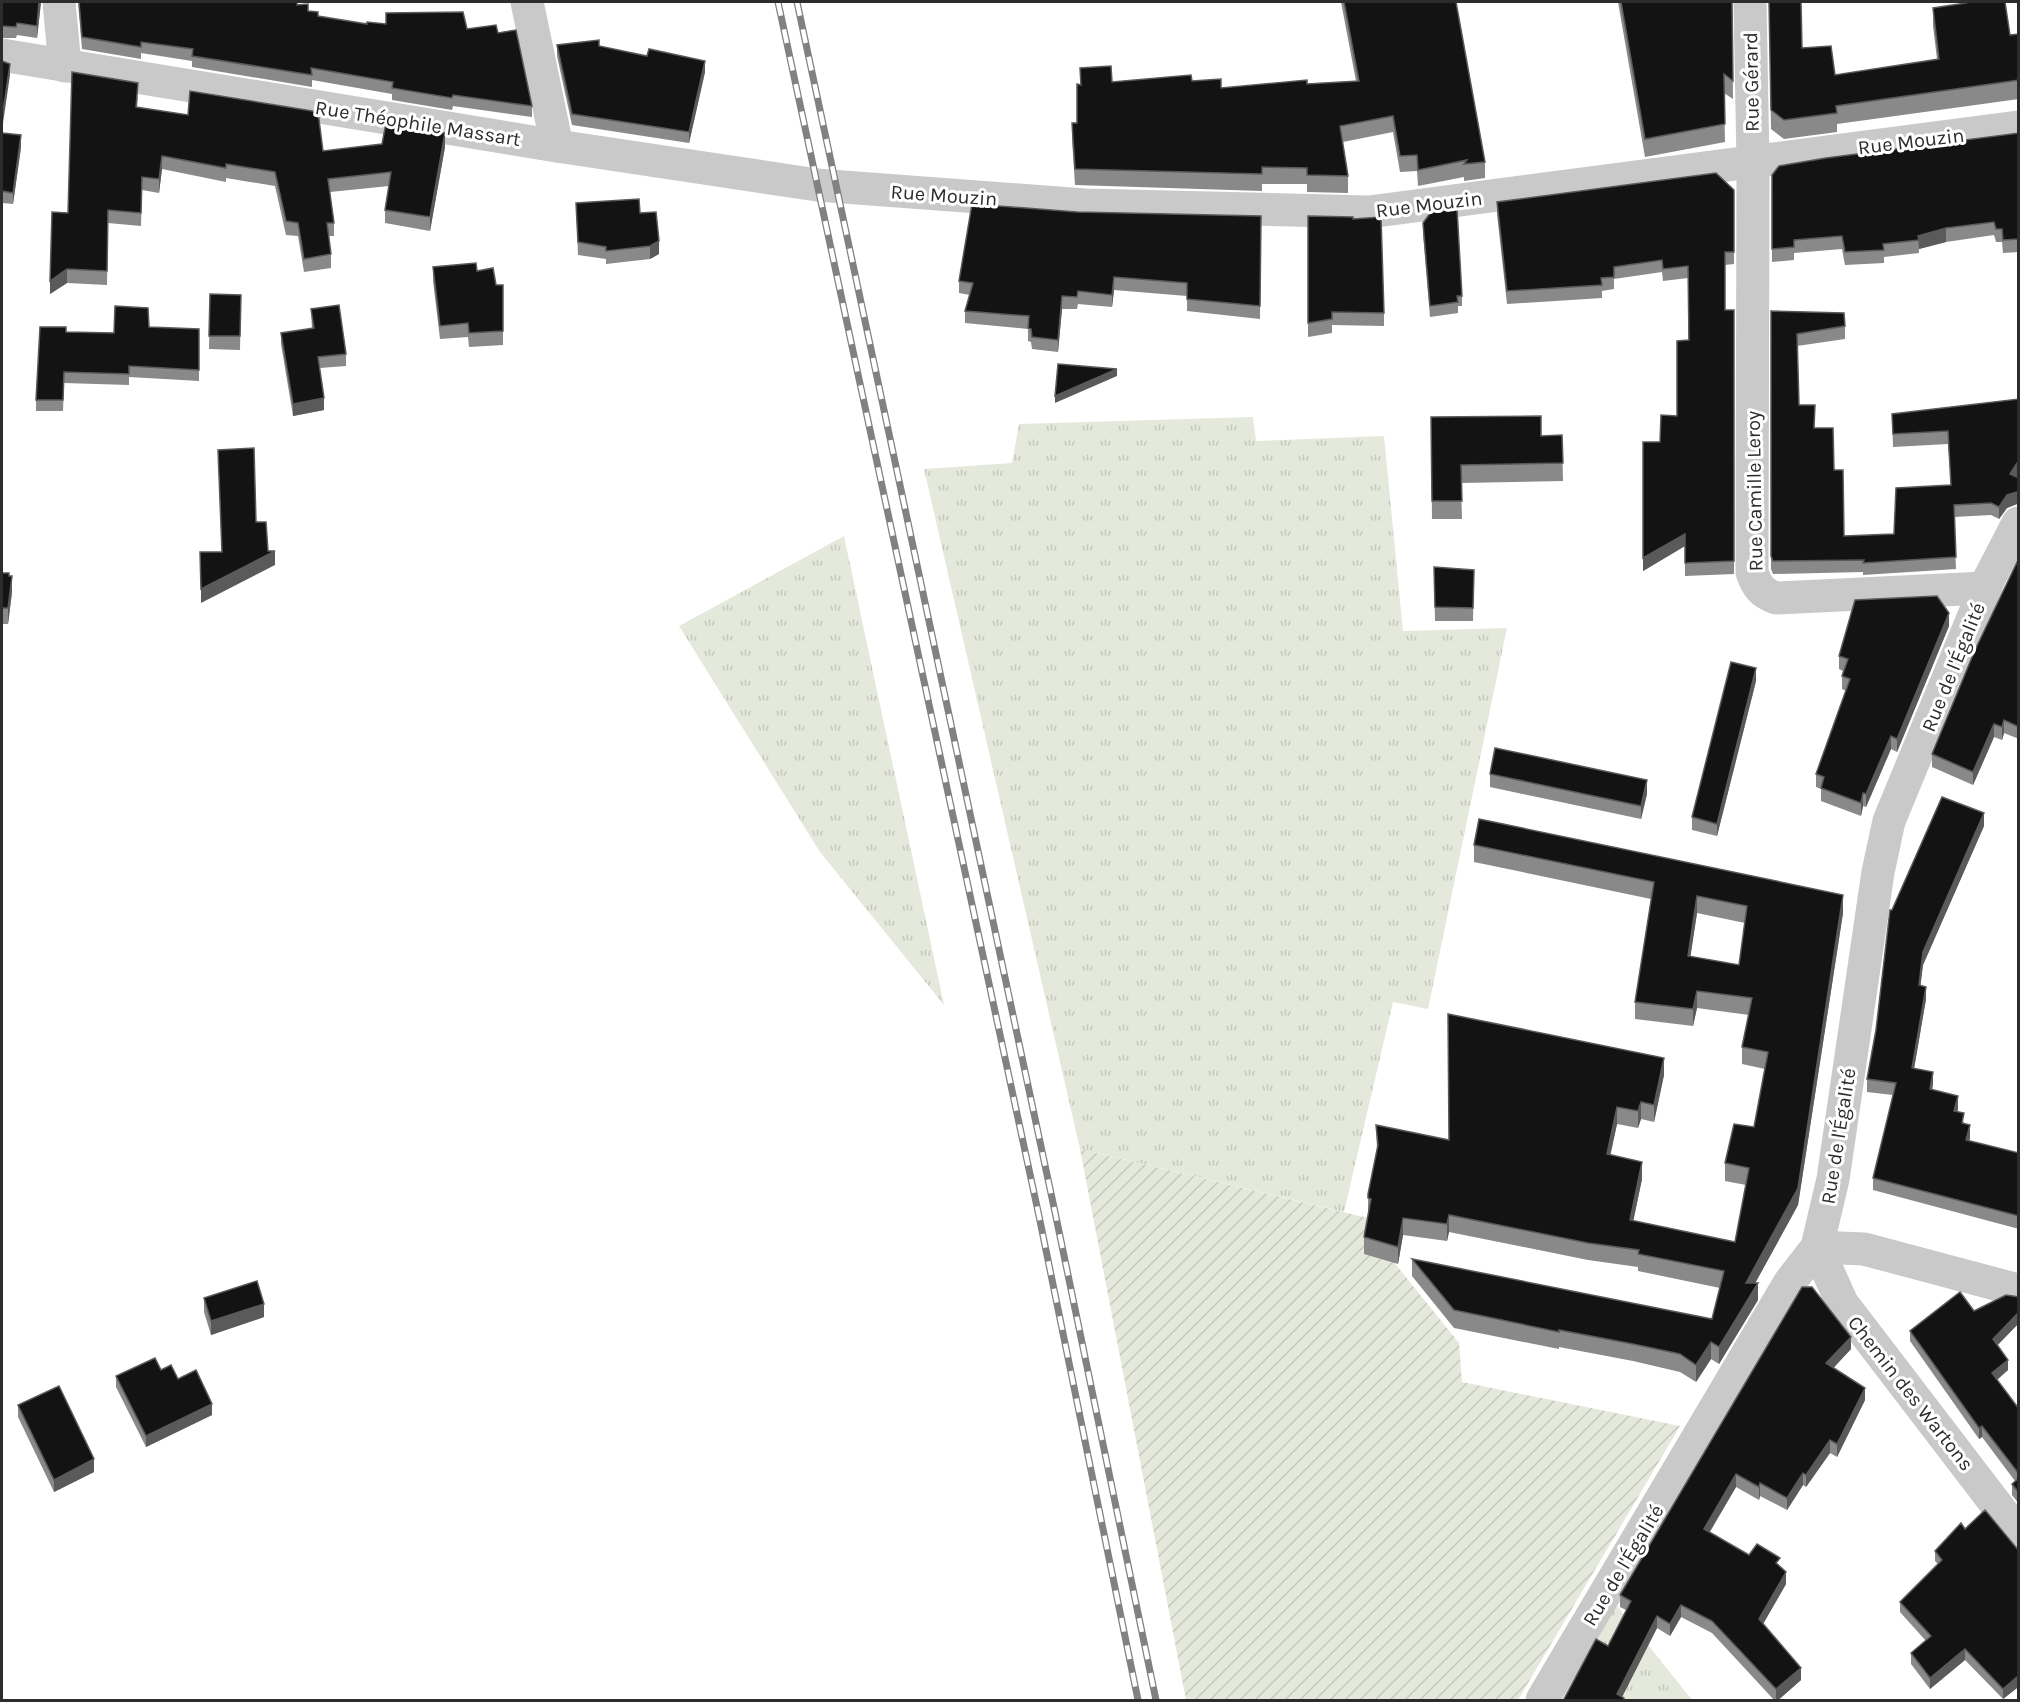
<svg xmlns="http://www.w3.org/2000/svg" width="2020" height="1702" viewBox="0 0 2020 1702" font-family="Karla,sans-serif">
	<defs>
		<pattern id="grass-tufts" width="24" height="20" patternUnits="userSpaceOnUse" patternTransform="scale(1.5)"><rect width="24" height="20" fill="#e5e9db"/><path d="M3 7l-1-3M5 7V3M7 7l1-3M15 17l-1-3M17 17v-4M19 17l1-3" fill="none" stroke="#c5c8bc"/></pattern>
		<pattern id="garden-furrows" width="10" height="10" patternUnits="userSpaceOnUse" patternTransform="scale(1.5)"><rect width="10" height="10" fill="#e5e9db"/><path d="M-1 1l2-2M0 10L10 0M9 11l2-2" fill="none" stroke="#c5c8bc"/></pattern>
	</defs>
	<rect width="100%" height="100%" fill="#fff"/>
	<g fill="url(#grass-tufts)">
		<polygon points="1253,417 1256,441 1384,436 1403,631 1507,628 1428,1009 1393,1002 1344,1212 1080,1149 924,469 1012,463 1019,424"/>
		<polygon points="844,536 944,1005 820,852 679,626"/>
		<polygon points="1606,1592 1692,1700 1542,1700"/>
	</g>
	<polygon fill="url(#garden-furrows)" points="1080,1149 1368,1218 1368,1230 1459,1343 1462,1382 1680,1426 1518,1700 1186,1700"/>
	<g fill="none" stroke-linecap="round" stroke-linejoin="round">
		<g stroke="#c9c9c9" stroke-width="33">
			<polyline points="59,2 65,66"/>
			<polyline points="527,2 557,146"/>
			<path d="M1750,2L1753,162L1752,572C1757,587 1762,593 1776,598L1985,588"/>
			<polyline points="2,55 557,146 817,185 1085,205 1369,212 2018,127"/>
			<polyline points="1817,1247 1842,1303 2018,1533"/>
			<polyline points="1817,1247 1864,1249 2018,1290"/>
			<polyline points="1542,1700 1790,1282 1817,1247 1833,1179 1878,872 1889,821 1989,579 2018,523"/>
		</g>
		<g stroke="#818181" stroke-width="7">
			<g id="rail">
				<polyline points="778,2 1039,1216 1138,1700"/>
				<polyline points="797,2 1055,1212 1156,1700"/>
			</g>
		</g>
		<use href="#rail" stroke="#fff" stroke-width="4.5" stroke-dasharray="14" stroke-linecap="butt"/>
	</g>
	<g fill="#898989" fill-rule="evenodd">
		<polygon points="2,2 41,2 37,38 17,35 16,38 2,38"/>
		<polygon points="78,2 297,2 297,5 318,16 367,24 386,24 467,29 498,33 532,106 532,117 453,106 452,110 392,100 392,94 312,80 312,87 192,67 192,61 141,53 141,59 82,49"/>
		<polygon points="1341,2 1456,2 1485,162 1485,178 1464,181 1464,177 1418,186 1417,171 1400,172 1393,132 1343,142 1348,176 1348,193 1307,192 1307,184 1262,184 1262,191 1075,185 1072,139 1072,123 1077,123 1080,85 1080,68 1112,82 1192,81 1221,88 1356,81"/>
		<polygon points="1618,2 1732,2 1733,99 1724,93 1725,142 1645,157"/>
		<polygon points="1769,2 1802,48 1835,75 1937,59 1933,26 1933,8 1964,3 1964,2 2005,2 2010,35 2019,34 2019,99 1837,124 1837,132 1784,139 1771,129"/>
		<polygon points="557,45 599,46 705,72 689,143 572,125 557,56"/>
		<polygon points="138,96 137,108 323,151 445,147 430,231 385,223 385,210 389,186 330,192 334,223 334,236 329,236 331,254 331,268 304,272 298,236 286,235 275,186 226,178 226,182 162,169 159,193 142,190 141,226 108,223 107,285 67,283 50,294 68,213"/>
		<polygon points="2,133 21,147 13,204 2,203"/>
		<polygon points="2019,133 2019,252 2003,253 2002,242 1996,242 1994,235 1946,242 1919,249 1919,253 1884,257 1884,263 1845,265 1842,249 1794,253 1794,260 1772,262 1772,175"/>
		<polygon points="1734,190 1734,264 1725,265 1725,310 1734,310 1734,574 1685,576 1685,546 1643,571 1643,442 1660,442 1677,416 1688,340 1688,278 1663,281 1662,272 1614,279 1614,289 1602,291 1602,298 1507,304 1497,214 1497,202"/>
		<polygon points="576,203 640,213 659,254 650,259 606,264 606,259 578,255"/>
		<polygon points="1077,212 1261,216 1260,319 1187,311 1187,296 1114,290 1112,307 1078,304 1077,309 1062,309 1058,352 1032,349 1031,342 1028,341 1028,329 965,323 965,311 970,295 959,293 959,281"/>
		<polygon points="1308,216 1384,313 1384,326 1332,325 1332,333 1308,337"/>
		<polygon points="1423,223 1462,296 1462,306 1458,306 1458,313 1430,317 1423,234"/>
		<polygon points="433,267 477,271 496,285 503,285 503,345 469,347 468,337 440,339 433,281"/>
		<polygon points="210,294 241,295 240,350 209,349"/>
		<polygon points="311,309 346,354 346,366 320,368 324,410 293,416 281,344 281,333 312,329"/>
		<polygon points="1771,311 1845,326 1845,339 1797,346 1799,405 1814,428 1834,470 1844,536 1894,534 1951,485 1948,444 1893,447 1892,414 2019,399 2016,477 2019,478 2019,505 2017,504 2007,508 1999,519 1991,515 1954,517 1956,569 1863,575 1863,572 1773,574 1771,569"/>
		<polygon points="149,327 199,329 199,381 129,377 129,385 64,383 63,411 36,411 36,400 66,332 114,333"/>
		<polygon points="1431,417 1541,436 1562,435 1563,481 1461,483 1462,519 1432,519"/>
		<polygon points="2019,558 2019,739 2004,733 2002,740 1994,737 1973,785 1932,767 1932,754"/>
		<polygon points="1434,567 1474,570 1473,621 1435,621"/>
		<polygon points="2,573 9,576 12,592 8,624 2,624"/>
		<polygon points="1949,626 1897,752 1891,749 1866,807 1863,806 1861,816 1821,801 1821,789 1816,787 1816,774 1846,691 1842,689 1842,676 1843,671 1839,669 1839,656"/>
		<polygon points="1756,681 1717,836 1692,830 1692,817"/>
		<polygon points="1490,774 1647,794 1641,819 1490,787"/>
		<polygon points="1984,826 1923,965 1920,986 1926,999 1914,1068 1933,1084 1932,1089 1958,1108 1958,1111 1964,1123 1970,1138 1969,1141 2019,1153 2019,1229 1873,1190 1873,1178 1893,1095 1867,1092 1867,1079 1876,1030 1892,910"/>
		<path d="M1474,845L1843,913L1798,1205L1755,1283L1758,1300L1719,1364L1711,1359L1696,1382L1680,1372L1633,1361L1559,1347V1349L1454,1328L1412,1276V1259L1712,1319L1720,1288L1638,1271V1267L1588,1260L1449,1232L1447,1241L1403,1235L1398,1264L1364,1254V1237L1368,1215V1194L1377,1150L1376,1125L1449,1140L1664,1075L1654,1122L1641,1119L1638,1128L1617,1124L1610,1155L1642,1179L1633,1221L1735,1242L1746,1185L1725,1181V1163L1754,1127L1765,1069L1742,1064V1047L1749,1015L1697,1008L1693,1026L1635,1019V1002L1651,899L1474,862ZM1697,913L1745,923L1739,965L1690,957Z"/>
		<polygon points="1802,1287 1851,1349 1833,1368 1865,1400 1837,1457 1830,1453 1806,1487 1803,1485 1787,1510 1760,1496 1759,1500 1736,1487 1710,1532 1749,1555 1780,1566 1786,1584 1763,1624 1801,1680 1777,1701 1775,1701 1712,1633 1681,1617 1670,1636 1657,1628 1622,1697 1624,1701 1563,1701 1608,1646 1626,1610 1620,1607 1620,1595"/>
		<polygon points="2019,1297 2019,1323 1997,1345 2008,1370 1997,1380 2019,1409 2019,1504 2012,1495 2012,1484 2015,1481 1982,1437 1979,1439 1910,1341 1910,1331"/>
		<polygon points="204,1298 264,1317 211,1335 204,1312"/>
		<polygon points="161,1370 178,1379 212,1415 146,1447 116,1387 116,1376"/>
		<polygon points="18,1405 94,1472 54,1492 18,1417"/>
		<polygon points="1965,1529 2019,1551 2019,1689 2017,1688 2003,1699 1965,1660 1930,1689 1911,1664 1911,1653 1926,1641 1900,1612 1900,1602 1938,1564 1935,1561 1935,1551"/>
	</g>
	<g fill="#5a5a5a">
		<polygon points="39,2 41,2 37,38 37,26"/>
		<polygon points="705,61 705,72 689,143 689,132"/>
		<polygon points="10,64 10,75 2,130 2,118"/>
		<polygon points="445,133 445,147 430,231 430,217"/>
		<polygon points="21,135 21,147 13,204 13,193"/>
		<polygon points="162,156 162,169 159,193 159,179"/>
		<polygon points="1946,228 1946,242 1919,249 1918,236"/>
		<polygon points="659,241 659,254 650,259 650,246"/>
		<polygon points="67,269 67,283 50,294 50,281"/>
		<polygon points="1114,277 1114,290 1112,307 1112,295"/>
		<polygon points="1062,296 1062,309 1058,352 1058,340"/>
		<polygon points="1117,369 1117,376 1055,403 1055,396"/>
		<polygon points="324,398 324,410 293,416 293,404"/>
		<polygon points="2019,460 2019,473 2010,487 2010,474"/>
		<polygon points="2017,492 2017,504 2007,508 1999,519 1999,507 2007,495"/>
		<polygon points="1685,534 1685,546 1643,571 1643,558"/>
		<polygon points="275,551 275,565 201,603 201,589"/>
		<polygon points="12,576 12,592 8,624 8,608"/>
		<polygon points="1949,613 1949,626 1897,752 1897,739"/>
		<polygon points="1756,668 1756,681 1717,836 1717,824"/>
		<polygon points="2004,720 2004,733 2002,740 2002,727"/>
		<polygon points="1994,724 1994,737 1973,785 1973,772"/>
		<polygon points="1891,736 1891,749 1866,807 1866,794"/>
		<polygon points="1647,780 1647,794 1641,819 1641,806"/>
		<polygon points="1863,793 1863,806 1861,816 1861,803"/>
		<polygon points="1984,813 1984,826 1923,965 1919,998 1919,985 1923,952"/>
		<polygon points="1843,895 1843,913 1798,1205 1746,1300 1746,1283"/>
		<polygon points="1697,896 1697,913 1688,973 1688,956"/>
		<polygon points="1926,987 1926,999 1912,1081 1912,1068"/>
		<polygon points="1697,991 1697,1008 1693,1026 1693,1009"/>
		<polygon points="1664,1058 1664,1075 1654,1122 1654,1105"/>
		<polygon points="1933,1072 1933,1084 1930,1102 1930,1089"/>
		<polygon points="1958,1096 1958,1108 1954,1123 1954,1111"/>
		<polygon points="1641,1102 1641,1119 1638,1128 1638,1111"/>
		<polygon points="1617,1107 1617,1124 1607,1171 1607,1154"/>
		<polygon points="1970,1125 1970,1138 1966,1152 1966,1140"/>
		<polygon points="1642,1162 1642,1179 1630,1237 1630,1220"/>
		<polygon points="1449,1215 1449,1232 1447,1241 1447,1224"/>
		<polygon points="1403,1218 1403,1235 1398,1264 1398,1247"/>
		<polygon points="1758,1283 1758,1300 1719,1364 1719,1347"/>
		<polygon points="264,1304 264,1317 211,1335 211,1321"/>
		<polygon points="2019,1312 2019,1323 1993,1350 1993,1339"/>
		<polygon points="1851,1337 1851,1349 1826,1376 1826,1363"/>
		<polygon points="1711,1342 1711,1359 1696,1382 1696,1365"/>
		<polygon points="2008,1360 2008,1370 1992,1384 1992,1373"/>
		<polygon points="1865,1388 1865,1400 1837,1457 1837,1444"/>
		<polygon points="212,1404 212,1415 146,1447 146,1436"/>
		<polygon points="1982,1426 1982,1437 1979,1439 1979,1428"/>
		<polygon points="1830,1440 1830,1453 1806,1487 1806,1475"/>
		<polygon points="94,1459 94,1472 54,1492 54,1480"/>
		<polygon points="1803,1473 1803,1485 1787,1510 1787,1498"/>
		<polygon points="1736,1474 1736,1487 1704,1541 1704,1529"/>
		<polygon points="1760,1483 1760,1496 1759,1500 1759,1487"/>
		<polygon points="1786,1572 1786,1584 1759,1631 1759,1619"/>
		<polygon points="1681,1605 1681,1617 1670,1636 1670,1624"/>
		<polygon points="1657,1616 1657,1628 1620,1701 1617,1694"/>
		<polygon points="1965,1649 1965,1660 1930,1689 1930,1678"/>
		<polygon points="1801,1668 1801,1680 1777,1701 1776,1701 1776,1689"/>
		<polygon points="2017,1677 2017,1688 2003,1699 2003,1689"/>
	</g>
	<g fill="#131313" stroke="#5a5a5a" stroke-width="1.5" fill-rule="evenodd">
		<polygon points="2,2 39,2 37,26 17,23 16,27 2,26"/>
		<polygon points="79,2 297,2 297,5 308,4 308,11 318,12 318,16 367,24 367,22 386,24 386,13 463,12 467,29 496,25 498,33 516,30 532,106 453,95 452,98 392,88 393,82 311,68 312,75 192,56 193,49 141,42 141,47 82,37"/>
		<polygon points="1344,2 1456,2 1485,162 1464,164 1467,160 1418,170 1417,155 1400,156 1393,116 1340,126 1348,176 1307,175 1307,168 1262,167 1262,174 1075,169 1072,123 1077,123 1077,84 1081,85 1080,68 1111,66 1112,82 1191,75 1192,81 1221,79 1221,88 1307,80 1307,84 1359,81"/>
		<polygon points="1621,2 1732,2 1733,81 1724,74 1725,124 1645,139"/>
		<polygon points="1769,2 1801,2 1802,48 1831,46 1835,75 1939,59 1933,8 1966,3 1965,2 2005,2 2010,35 2019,34 2019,80 1836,106 1837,113 1784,120 1771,110"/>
		<polygon points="599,40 599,46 647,56 649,49 705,61 689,132 572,114 557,45"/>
		<polygon points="2,61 10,64 2,118"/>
		<polygon points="72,72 138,83 136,107 188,115 190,91 318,112 323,151 382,144 386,123 445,133 430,217 385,210 391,172 328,179 334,223 327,223 331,254 304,259 298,223 286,221 275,172 226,164 226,168 162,156 159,179 142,177 141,213 108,210 107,271 67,269 50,281 52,212 68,213"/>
		<polygon points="2,133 21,135 13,193 2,191"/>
		<polygon points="2019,133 2019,239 2003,240 2002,229 1996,229 1994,222 1946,228 1918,236 1919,240 1883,244 1884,250 1845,252 1842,236 1794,240 1794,247 1772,249 1772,175 1779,166 1826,158"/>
		<polygon points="1716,173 1734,190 1734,252 1725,252 1725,310 1734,310 1734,561 1685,563 1685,534 1643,558 1643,442 1660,442 1661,415 1677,416 1677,341 1689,340 1688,266 1663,269 1662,260 1614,267 1614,277 1601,278 1602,285 1507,291 1497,202"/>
		<polygon points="639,199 640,213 656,212 659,241 650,246 606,251 606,247 578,242 576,203"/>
		<polygon points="972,204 1077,212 1261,216 1260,306 1187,299 1187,283 1114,277 1112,295 1078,291 1077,297 1062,296 1058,340 1032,337 1031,329 1028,328 1029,316 965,311 973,283 959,281"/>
		<polygon points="1457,209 1462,296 1457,296 1458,302 1430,306 1423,223 1431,212"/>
		<polygon points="1308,216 1353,217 1353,219 1381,217 1384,313 1332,312 1332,319 1308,323"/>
		<polygon points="476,263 477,271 493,268 496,285 503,285 503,331 469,333 468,323 440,326 433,267"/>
		<polygon points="210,294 241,295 240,336 209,336"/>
		<polygon points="339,305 346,354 318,357 324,398 293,404 281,333 314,328 311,309"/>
		<polygon points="115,306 148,308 149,327 199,329 199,370 129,366 129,374 64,372 63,400 36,400 40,327 66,327 66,332 114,333"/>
		<polygon points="1771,311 1844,313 1845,326 1797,334 1799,405 1815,405 1814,428 1833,428 1834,470 1843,470 1844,536 1894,534 1896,488 1951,485 1948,431 1893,434 1892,414 2019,399 2019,460 2010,474 2019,478 2019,492 2017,492 2007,495 1999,507 1991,503 1954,505 1956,557 1863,563 1864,560 1773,561 1771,556"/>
		<polygon points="1058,364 1117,369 1055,396"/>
		<polygon points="1541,416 1541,436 1562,435 1563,463 1461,465 1462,501 1432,501 1431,417"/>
		<polygon points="254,448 256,522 266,522 268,551 275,551 201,589 200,552 222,552 218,450"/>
		<polygon points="2019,558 2019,727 2004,720 2002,727 1994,724 1973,772 1932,754 1975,650"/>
		<polygon points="1434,567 1474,570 1473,608 1435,607"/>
		<polygon points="2,573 9,573 9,576 12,576 8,608 2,608"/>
		<polygon points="1937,596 1949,613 1897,739 1891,736 1866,794 1863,793 1861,803 1821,788 1824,777 1816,774 1850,679 1842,676 1848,659 1839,656 1855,600"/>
		<polygon points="1731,662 1756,668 1717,824 1692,817"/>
		<polygon points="1495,748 1647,780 1641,806 1490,774"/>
		<polygon points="1942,797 1984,813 1923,952 1919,985 1926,987 1912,1068 1933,1072 1930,1089 1958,1096 1954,1111 1964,1113 1962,1123 1970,1125 1966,1140 2019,1153 2019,1216 1873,1178 1896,1083 1867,1079 1876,1030 1890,910 1892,910"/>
		<path d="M1479,819L1843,895L1798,1188L1746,1283H1758L1719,1347L1711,1342L1696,1365L1680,1354L1633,1344L1559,1330V1332L1454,1310L1412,1259L1712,1319L1724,1271L1638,1254L1639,1250L1588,1243L1449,1215L1447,1224L1403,1218L1398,1247L1364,1237L1371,1199L1368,1198V1194L1378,1145L1376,1125L1449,1140L1448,1014L1664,1058L1654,1105L1641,1102L1638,1111L1617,1107L1607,1154L1642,1162L1630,1220L1735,1242L1749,1168L1725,1163L1734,1124L1754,1127L1768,1052L1742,1047L1752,998L1697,991L1693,1009L1635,1002L1654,882L1474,845ZM1697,896L1747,906L1739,965L1688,956Z"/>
		<polygon points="257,1281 264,1304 211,1321 204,1298"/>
		<polygon points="1802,1287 1812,1287 1851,1337 1826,1363 1865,1388 1837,1444 1830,1440 1806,1475 1803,1473 1787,1498 1760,1483 1759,1487 1736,1474 1704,1529 1749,1555 1757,1544 1780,1558 1776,1563 1786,1572 1759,1619 1801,1668 1776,1689 1712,1621 1681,1605 1670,1624 1657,1616 1617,1694 1624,1698 1623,1701 1563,1701 1596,1639 1608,1646 1631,1601 1620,1595"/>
		<polygon points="1960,1292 1974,1311 2006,1295 2019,1297 2019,1312 1993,1339 2008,1360 1992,1373 2019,1409 2019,1474 1982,1426 1979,1428 1910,1331"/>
		<polygon points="155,1358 161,1370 171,1365 178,1379 196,1370 212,1404 146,1436 116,1376"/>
		<polygon points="59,1386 94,1459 54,1480 18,1405"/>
		<polygon points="2019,1478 2019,1493 2012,1484"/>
		<polygon points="1985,1510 2019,1551 2019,1679 2017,1677 2003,1689 1965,1649 1930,1678 1911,1653 1931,1636 1900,1602 1942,1560 1935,1551 1961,1523 1965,1529"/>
	</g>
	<g text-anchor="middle" stroke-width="6" stroke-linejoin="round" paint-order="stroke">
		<g font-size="20" fill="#2c2c2c" stroke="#fff">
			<text transform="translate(1751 82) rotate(-91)" y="7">Rue Gérard</text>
			<text transform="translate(418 123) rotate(9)" y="7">Rue Théophile Massart</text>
			<text transform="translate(1911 141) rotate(-7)" y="7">Rue Mouzin</text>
			<text transform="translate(944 195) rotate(4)" y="7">Rue Mouzin</text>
			<text transform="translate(1429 204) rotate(-7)" y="7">Rue Mouzin</text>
			<text transform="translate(1754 491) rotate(-91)" y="7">Rue Camille Leroy</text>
			<text transform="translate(1953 667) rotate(-68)" y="7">Rue de l'Égalité</text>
			<text transform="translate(1838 1136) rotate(-81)" y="7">Rue de l'Égalité</text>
			<text transform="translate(1911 1393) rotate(52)" y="7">Chemin des Wartons</text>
			<text transform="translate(1623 1565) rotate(-59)" y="7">Rue de l'Égalité</text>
		</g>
	</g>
	<rect width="2020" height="1702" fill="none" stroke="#2c2c2c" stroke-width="6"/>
</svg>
